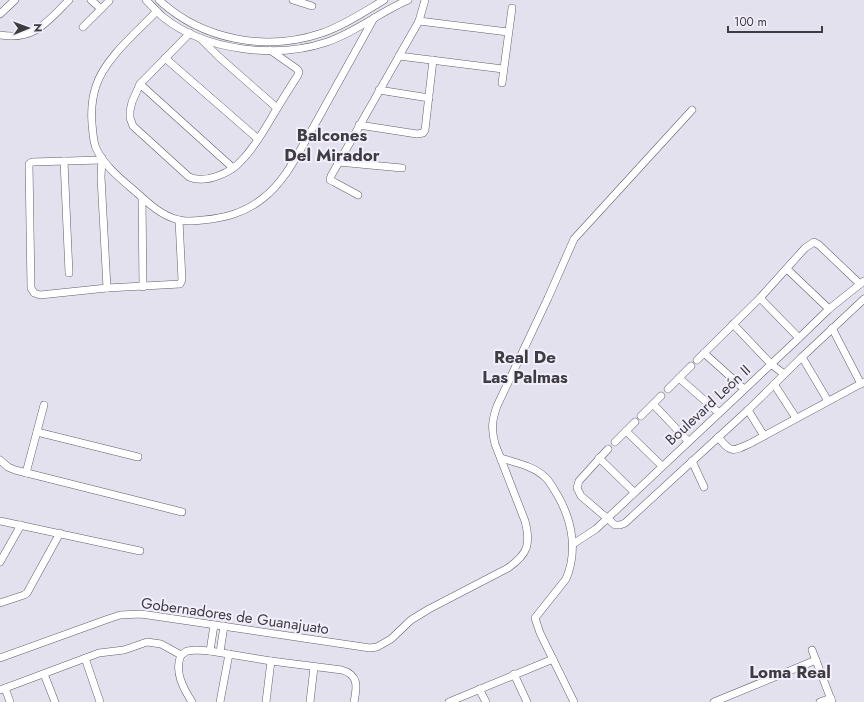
<svg xmlns="http://www.w3.org/2000/svg" width="864" height="702" viewBox="0 0 864 702" font-family="Jost,sans-serif">
	<rect width="100%" height="100%" fill="#e4e1ee"/>
	<g fill="none" stroke-linecap="round" stroke-linejoin="round">
		<g stroke="#625e6a" stroke-width="8">
			<g id="minor">
				<polyline points="91,0 101,9"/>
				<path d="M146,0C152,6 157,12 163,17C205,51 277,59 327,42C356,32 380,12 408,0"/>
				<path d="M159,0C202,40 266,52 322,33C343,26 364,12 384,0"/>
				<polyline points="293,0 312,6"/>
				<path d="M157,11C137,32 105,58 96,86C92,98 91,111 92,124C93,132 93,141 96,148C104,166 122,180 136,192C149,204 162,216 179,220C187,222 195,221 203,220C225,218 244,213 262,199C286,181 299,151 314,126C334,90 354,54 374,18"/>
				<polyline points="0,14 15,0"/>
				<polyline points="419,21 508,32"/>
				<polyline points="83,27 109,1"/>
				<path d="M190,33L140,84L132,102L130,111V118L133,126L189,177C206,184 231,173 242,160C254,148 263,132 272,117C280,103 289,89 298,75L299,72L297,69L270,50"/>
				<path d="M0,35C34,41 47,22 69,0"/>
				<polyline points="200,38 219,57 277,108"/>
				<polyline points="399,56 503,69"/>
				<polyline points="165,58 258,139"/>
				<polyline points="502,83 512,8"/>
				<polyline points="140,84 233,168"/>
				<polyline points="379,90 429,98"/>
				<polyline points="359,125 417,134 423,133 425,130 433,60"/>
				<polyline points="102,158 101,177 107,288"/>
				<polyline points="101,160 32,162 29,164 31,288 34,293 40,295 107,288 180,284 182,280 179,220"/>
				<polyline points="64,161 69,273"/>
				<polyline points="338,162 402,168"/>
				<polyline points="358,195 334,182 330,180 331,176 419,21 425,0"/>
				<polyline points="142,198 143,287"/>
				<polyline points="787,269 829,309"/>
				<polyline points="760,298 799,338"/>
				<polyline points="733,324 771,364 784,374"/>
				<polyline points="832,328 861,384"/>
				<polyline points="704,353 744,389"/>
				<polyline points="802,357 828,401"/>
				<polyline points="697,360 760,298 805,248 814,242 819,245 860,284"/>
				<polyline points="679,378 719,413"/>
				<polyline points="774,384 796,418"/>
				<polyline points="668,389 691,366"/>
				<polyline points="653,404 688,441"/>
				<polyline points="748,410 764,436"/>
				<polyline points="641,416 661,396"/>
				<polyline points="626,431 662,466"/>
				<polyline points="37,432 138,457"/>
				<path d="M718,437C731,453 732,452 751,443L864,382"/>
				<polyline points="615,442 635,422"/>
				<polyline points="608,449 579,481 577,488 581,496 615,525 620,525 625,523 748,410 802,357 864,299"/>
				<path d="M501,458C516,463 534,466 546,478C551,483 554,490 558,496C572,521 578,551 566,579L535,618L540,633L574,702"/>
				<polyline points="599,458 634,492"/>
				<polyline points="0,460 8,467 15,470 182,512"/>
				<polyline points="692,461 704,487"/>
				<polyline points="26,473 44,405"/>
				<polyline points="0,521 140,551"/>
				<polyline points="573,544 596,529 799,338 829,309 864,281"/>
				<polyline points="0,562 21,525"/>
				<polyline points="0,603 24,595 27,593 60,533"/>
				<polyline points="812,650 832,702"/>
				<polyline points="210,651 214,625"/>
				<polyline points="220,652 224,626"/>
				<path d="M181,655C174,671 183,688 192,702"/>
				<path d="M0,658L108,619L120,615L141,614L370,648L377,647L391,639L411,620L429,609L508,568C528,554 531,544 525,521L495,444C491,429 492,420 497,406L548,298L574,239L692,110"/>
				<polyline points="85,658 100,702"/>
				<polyline points="44,674 55,702"/>
				<polyline points="514,674 527,702"/>
				<polyline points="5,688 10,702"/>
				<polyline points="479,689 486,702"/>
				<path d="M0,690L99,653L124,650L147,642L161,644L181,655L187,651L196,650L210,651L271,661L342,670C359,675 357,687 354,702"/>
				<polyline points="220,702 229,654"/>
				<polyline points="266,702 271,661"/>
				<polyline points="310,702 314,667"/>
				<polyline points="449,702 553,659"/>
				<polyline points="714,702 816,660"/>
				<polyline points="820,702 831,698"/>
			</g>
		</g>
		<use href="#minor" stroke="#fff" stroke-width="7"/>
	</g>
	<g text-anchor="middle" stroke-width="4" stroke-linejoin="round" paint-order="stroke">
		<g font-size="15" fill="#3d3c41" stroke="#f2eefc">
			<text transform="translate(708 405) rotate(-43)" y="5">Boulevard León II</text>
			<text transform="translate(235 616) rotate(8)" y="5">Gobernadores de Guanajuato</text>
		</g>
		<g font-size="17" font-weight="bold" fill="#3d3c41" stroke="#f2eefc">
			<text x="332" y="141">Balcones<tspan x="332" dy="20">Del Mirador</tspan></text>
			<text x="525" y="363">Real De<tspan x="525" dy="20">Las Palmas</tspan></text>
			<text x="790" y="678">Loma Real</text>
		</g>
	</g>
	<g transform="translate(28 28) rotate(89)" stroke="#f2eefc" stroke-width="3" paint-order="stroke">
	<path d="M0-3L7 15L0 10L-7 15Z" fill="#3d3c41"/>
	<text y="-6" font-size="11" font-weight="bold" text-anchor="middle" fill="#3d3c41">N</text>
	</g>
	<path d="M728 26v6h94v-6" fill="none" stroke="#3d3c41" stroke-width="2"/>
	<text x="734" y="26" font-size="12" fill="#3d3c41" stroke="#f2eefc" stroke-width="3" paint-order="stroke">100 m</text>
</svg>
